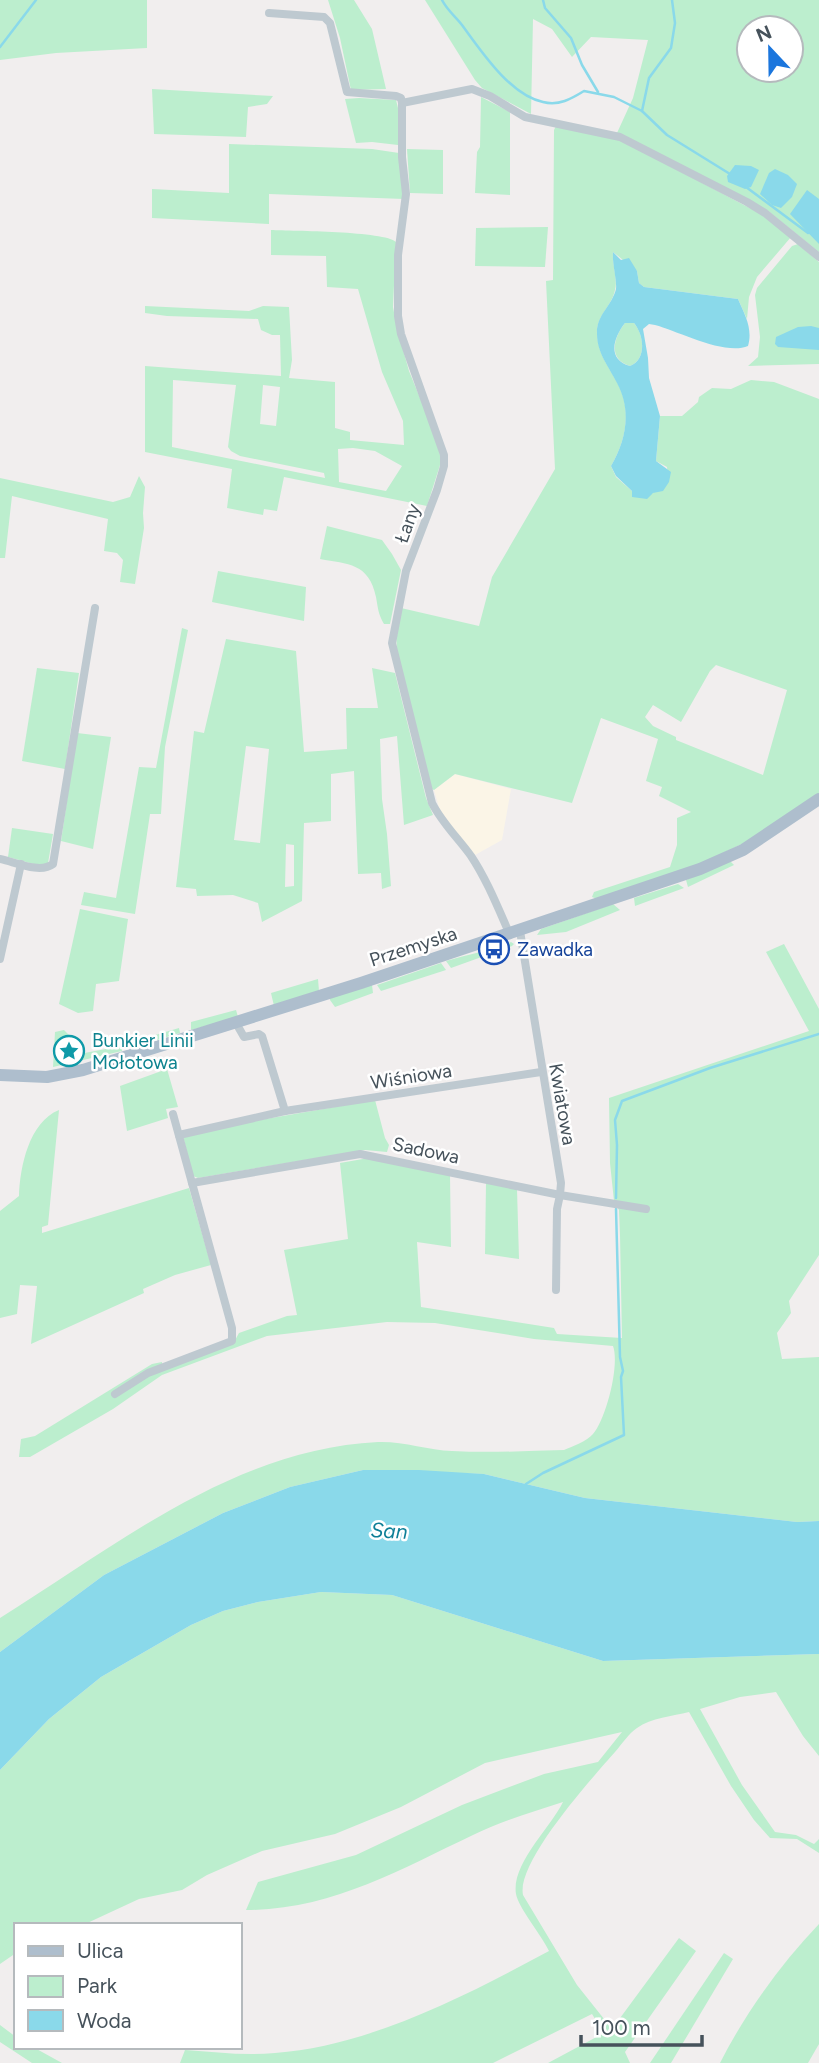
<svg xmlns="http://www.w3.org/2000/svg" width="819" height="2063" viewBox="0 0 819 2063" font-family="Figtree,sans-serif">
	<rect width="100%" height="100%" fill="#f1eeee"/>
	<polygon fill="#fbf5e7" points="455,774 511,789 502,840 475,855 441,814 434,790"/>
	<g fill="#bceece" fill-rule="evenodd">
		<polygon points="0,0 147,0 147,48 56,53 0,60"/>
		<polygon points="328,0 354,0 372,29 386,89 351,90 340,38"/>
		<path d="M425,0H819V252L767,210L617,133L633,98L648,40L591,37L572,57L552,29L533,19L531,114L482,88L475,80ZM749,28H791V70H749Z"/>
		<polygon points="152,89 273,96 267,104 248,107 246,137 154,134"/>
		<polygon points="481,97 510,112 510,195 475,193 477,152 480,147"/>
		<polygon points="359,98 396,100 398,108 398,145 372,142 356,143 345,99"/>
		<path d="M556,126L619,139L761,214L791,237L757,277L749,297L747,319L738,299L644,287L639,283L637,271L613,252C612,264 618,280 615,290C612,306 596,316 597,334C598,354 609,367 618,384C632,411 626,440 611,466L616,477L632,491V497L653,493L668,478L667,467L656,461L660,416H682L698,402L699,397L712,388L731,389L751,380L774,382L819,399V793L744,843L702,863L597,899L592,897L594,892L670,867L677,845V818L691,812L659,796L662,787L646,781L658,739L601,718L572,803L455,774L434,790L432,789L398,659L396,637L401,608L479,626L492,577L555,469L546,281L553,280L554,130ZM716,665L787,690L763,775L676,740V737L653,726L645,717L653,705L681,722L710,671Z"/>
		<polygon points="229,144 372,149 399,153 404,199 269,194 269,224 152,218 152,189 229,193"/>
		<polygon points="407,149 443,150 443,194 410,193"/>
		<polygon points="548,227 545,267 475,266 476,228"/>
		<path d="M271,230C292,231 385,231 396,242L393,307L397,328L409,371L438,442L441,462L427,506L284,477L277,511L264,509L263,515L227,508L232,469L145,452V366L281,376L280,335H272L261,330L258,319L167,316L145,313V306L249,311L263,306L289,307L292,360L289,378L335,382V428L350,432V440L404,445L403,421L382,372L358,289L327,287L326,256L271,255ZM173,380L236,385L228,447L231,451L240,456L324,473L325,478L172,447ZM263,385L280,387L276,426L260,424ZM353,448L375,451L402,466L386,491L339,482L338,449Z"/>
		<polygon points="798,244 819,262 819,364 748,366 758,357 760,337 755,295 757,288 792,246"/>
		<path d="M625,323H634C644,335 647,359 630,366C607,359 614,337 625,323Z"/>
		<polygon points="139,476 145,487 143,513 144,528 135,584 120,582 123,560 117,553 104,551 108,519 12,496 5,558 0,558 0,478 113,502 130,497"/>
		<path d="M327,526L382,540L392,554L401,570L390,624H384C378,614 378,608 376,597C369,563 348,564 320,559Z"/>
		<polygon points="218,571 306,587 304,621 212,602"/>
		<polygon points="182,628 188,630 165,747 161,814 150,814 135,914 81,905 84,892 116,898 139,767 156,768"/>
		<path d="M226,639L296,651L304,752L347,749L346,708H378L372,668L395,673L426,798L433,815L404,825L397,736L380,739L382,799L387,834L391,886L382,889L381,873L358,874L354,771L331,774V821L304,823L302,901L262,922L258,903L233,895L197,896L196,889L176,887L194,731L204,733ZM246,746L269,749L260,843L234,840ZM286,844L294,845V886L285,887Z"/>
		<polygon points="37,668 79,673 65,769 22,761"/>
		<polygon points="77,733 111,737 93,849 61,841"/>
		<polygon points="12,828 53,834 48,863 41,866 8,857"/>
		<polygon points="730,861 734,865 688,887 686,880"/>
		<polygon points="678,884 684,888 635,906 634,898"/>
		<polygon points="613,904 620,910 566,932 537,935 541,929"/>
		<polygon points="80,909 128,919 119,981 96,984 93,1011 78,1013 59,1004"/>
		<path d="M511,942L514,944L512,946L451,968L446,961C468,954 490,951 511,942Z"/>
		<path d="M784,944L819,1009V1255L789,1301L791,1313L777,1333L782,1359L819,1357V1521L797,1522L585,1498L484,1474L363,1470L290,1487L223,1513L104,1575L0,1652V1618C117,1545 234,1449 378,1442C402,1441 428,1450 452,1451C489,1453 527,1451 564,1450C573,1446 586,1442 593,1434C606,1419 620,1365 613,1346L534,1339L435,1323L387,1322L267,1336L162,1375L113,1409L30,1457H19L21,1439L35,1436L152,1364L162,1362V1369L234,1342L239,1333L287,1316L297,1315L284,1250L348,1239L340,1163L374,1157L450,1175L451,1247L417,1242L421,1307L554,1328L557,1334L622,1338L620,1235L619,1210L614,1201L610,1163L609,1098L809,1031L766,952Z"/>
		<polygon points="441,963 446,970 381,991 377,985"/>
		<polygon points="318,979 319,991 274,1006 271,993"/>
		<polygon points="372,985 373,993 335,1007 330,1000 330,998"/>
		<polygon points="236,1010 238,1017 191,1030 191,1022"/>
		<polygon points="179,1028 180,1033 128,1049 128,1043"/>
		<polygon points="64,1030 70,1036 79,1054 122,1046 122,1051 53,1067 55,1032"/>
		<polygon points="167,1069 178,1107 166,1109 168,1118 127,1131 120,1086"/>
		<polygon points="375,1100 385,1138 389,1145 387,1152 365,1150 198,1178 193,1176 183,1136 231,1125"/>
		<path d="M59,1110L48,1225L42,1227V1233L189,1188L211,1265L175,1275L143,1289L144,1293L31,1344L37,1286L20,1285L17,1314L0,1318V1211L19,1196C20,1167 29,1122 59,1110Z"/>
		<polygon points="486,1183 517,1189 519,1259 485,1254"/>
		<path d="M321,1592L392,1595L603,1661L819,1654V1756L803,1736L776,1692L740,1697L700,1709L742,1785L775,1832L796,1835L814,1844L819,1839V1853L797,1839L770,1838L754,1820L731,1786L689,1712C673,1716 651,1718 637,1728C629,1733 622,1744 615,1752C593,1777 516,1862 523,1895L577,1985L612,2029L679,1938L696,1951L625,2052L630,2063H548L604,2033L592,2014L493,2063H180L185,2050C215,2052 245,2056 275,2053C370,2046 467,1995 549,1951C542,1936 518,1907 516,1894C511,1864 551,1827 563,1802C532,1812 502,1821 473,1835C399,1870 331,1910 246,1910L258,1882L356,1855L462,1805L544,1774L598,1762L622,1732L485,1763L401,1807L335,1834L262,1851L207,1875L182,1890L139,1899L83,1925H16V1953L0,1964V1770L49,1719L101,1677L191,1625L223,1611L258,1602Z"/>
		<path d="M819,1924V2044L808,2063H720C746,2012 780,1965 819,1924Z"/>
		<polygon points="724,1953 733,1959 671,2063 650,2063"/>
		<polygon points="0,2025 16,2037 16,2047 33,2047 62,2063 32,2063 0,2042"/>
	</g>
	<g fill="#8ad9ea" fill-rule="evenodd">
		<polygon points="735,165 751,166 759,170 751,187 745,189 728,182 727,176"/>
		<polygon points="775,169 788,175 797,184 792,197 781,208 772,205 760,194 769,173"/>
		<polygon points="807,190 819,199 819,244 790,214"/>
		<path d="M613,252L621,260L629,258L637,271L639,283L644,287L738,299C745,315 753,329 748,346C725,356 678,331 655,325L649,324L643,329L648,358L649,378L660,416L656,461L671,472L669,482L663,491L653,493L647,499L632,497V491L616,476L611,466C626,440 632,411 617,383C609,367 597,353 597,334C596,315 612,306 616,289C617,280 612,263 613,252ZM625,323H634C644,335 647,359 630,366C606,359 614,337 625,323Z"/>
		<polygon points="811,326 819,328 819,350 778,347 775,344 776,337 798,327"/>
		<polygon points="363,1470 419,1470 484,1474 585,1498 797,1522 819,1521 819,1654 603,1661 392,1595 321,1592 258,1602 223,1611 191,1625 101,1677 49,1719 0,1770 0,1652 104,1575 223,1513 290,1487"/>
	</g>
	<g fill="none" stroke-linecap="round" stroke-linejoin="round">
		<g stroke="#8ad9ea" stroke-width="2.5">
			<path d="M442,0C447,10 455,16 462,25C481,51 510,95 543,102C559,106 571,99 584,91L614,97L642,111L667,135L730,174"/>
			<polyline points="543,0 545,8 571,38 582,65 598,92"/>
			<polyline points="0,47 36,0"/>
			<polyline points="642,111 649,78 671,48 675,23 672,0"/>
			<polyline points="746,187 808,233"/>
			<polyline points="616,1198 617,1145 615,1120 622,1101 710,1068 819,1034"/>
			<polyline points="526,1484 543,1473 624,1435 621,1377 623,1371 620,1357 616,1209"/>
		</g>
		<g stroke="#bec9d0" stroke-width="8">
			<polyline points="269,13 324,17 330,23 347,92 396,96 401,98 402,103"/>
			<path d="M402,103V157L406,194L398,255V316L401,334L444,455V466L437,490L406,571L392,643L432,803C442,823 458,838 471,856C487,880 498,908 510,935"/>
			<polyline points="402,103 472,89 490,96 525,117 620,137 747,202 765,213 819,257"/>
			<path d="M0,859C15,862 40,874 53,864L95,608"/>
			<polyline points="520,931 561,1183 560,1195 646,1209"/>
			<polyline points="0,959 21,864"/>
			<polyline points="236,1023 244,1037 259,1034 262,1036 285,1111 541,1072"/>
			<polyline points="173,1114 192,1183 360,1154 560,1195 557,1209 556,1290"/>
			<polyline points="179,1135 285,1111"/>
			<polyline points="115,1394 148,1373 232,1341 232,1328 192,1183"/>
		</g>
		<polyline stroke="#aebecd" stroke-width="12" points="0,1075 47,1077 83,1070 361,983 700,869 743,850 819,799"/>
	</g>
	<defs>
		<g id="bus-ring" transform="scale(1.575)"><circle r="9.5" fill="#fff" stroke="#1a4fb4" stroke-width="1.5"/><path d="M-5-6H5V4H4V6H2V4H-2V6H-4V4H-5ZM-3.5-4V0h7V-4ZM-3.5 1.2v1.5H-2V1.2ZM2 1.2v1.5H3.5V1.2Z" fill="#1a4fb4"/></g>
		<g id="sight-ring" transform="scale(1.575)"><circle r="9.5" fill="#fff" stroke="#0f9aa8" stroke-width="1.5"/><path d="M0-6L1.8-2.2L6-1.7L2.9 1.2L3.7 5.4L0 3.3L-3.7 5.4L-2.9 1.2L-6-1.7L-1.8-2.2Z" fill="#0f9aa8"/></g>
	</defs>
	<g fill-rule="evenodd">
		<use href="#bus-ring" x="494" y="949"/>
		<use href="#sight-ring" x="69" y="1051"/>
	</g>
	<g text-anchor="middle" stroke-width="5" stroke-linejoin="round" paint-order="stroke">
		<g font-size="19" fill="#46525b" stroke="#fff">
			<text transform="translate(407 523) rotate(-70)" y="7">Łany</text>
			<text transform="translate(413 946) rotate(-18)" y="7">Przemyska</text>
			<text transform="translate(411 1076) rotate(-9)" y="7">Wiśniowa</text>
			<text transform="translate(563 1104) rotate(80)" y="7">Kwiatowa</text>
			<text transform="translate(426 1150) rotate(12)" y="7">Sadowa</text>
		</g>
		<g font-size="19" fill="#164399" stroke="#fff" text-anchor="start">
			<text x="517" y="956">Zawadka</text>
		</g>
		<g font-size="19" fill="#0d838f" stroke="#fff" text-anchor="start">
			<text x="92" y="1047">Bunkier Linii<tspan x="92" dy="22">Mołotowa</tspan></text>
		</g>
		<g font-size="21" font-style="italic" fill="#0e7f97" stroke="#fff">
			<text transform="translate(389 1531) rotate(3)" y="7">San</text>
		</g>
	</g>
	<rect x="14" y="1923" width="228" height="126" fill="#ffffff" stroke="#b5babd" stroke-width="2"/>
	<rect x="28" y="1946" width="35" height="10" fill="#aebecd" stroke="#b5babd" stroke-width="2"/>
	<text x="77" y="1958" font-size="21" fill="#46525b">Ulica</text>
	<rect x="28" y="1976" width="35" height="21" fill="#bceece" stroke="#b5babd" stroke-width="2"/>
	<text x="77" y="1993" font-size="21" fill="#46525b">Park</text>
	<rect x="28" y="2010" width="35" height="21" fill="#8ad9ea" stroke="#b5babd" stroke-width="2"/>
	<text x="77" y="2028" font-size="21" fill="#46525b">Woda</text>
	<g transform="translate(770 49) rotate(338)"><circle r="33" fill="#ffffff" stroke="#b5babd" stroke-width="2"/>
	<path d="M0-5L12 26L0 18L-12 26Z" fill="#1b76dd"/>
	<text y="-10" font-size="19" font-weight="bold" text-anchor="middle" fill="#46525b">N</text>
	</g>
	<path d="M581 2035v10h121v-10" fill="none" stroke="#46525b" stroke-width="3.5"/>
	<text x="592" y="2035" font-size="21" fill="#46525b" stroke="#ffffff" stroke-width="5" paint-order="stroke">100 m</text>
</svg>
